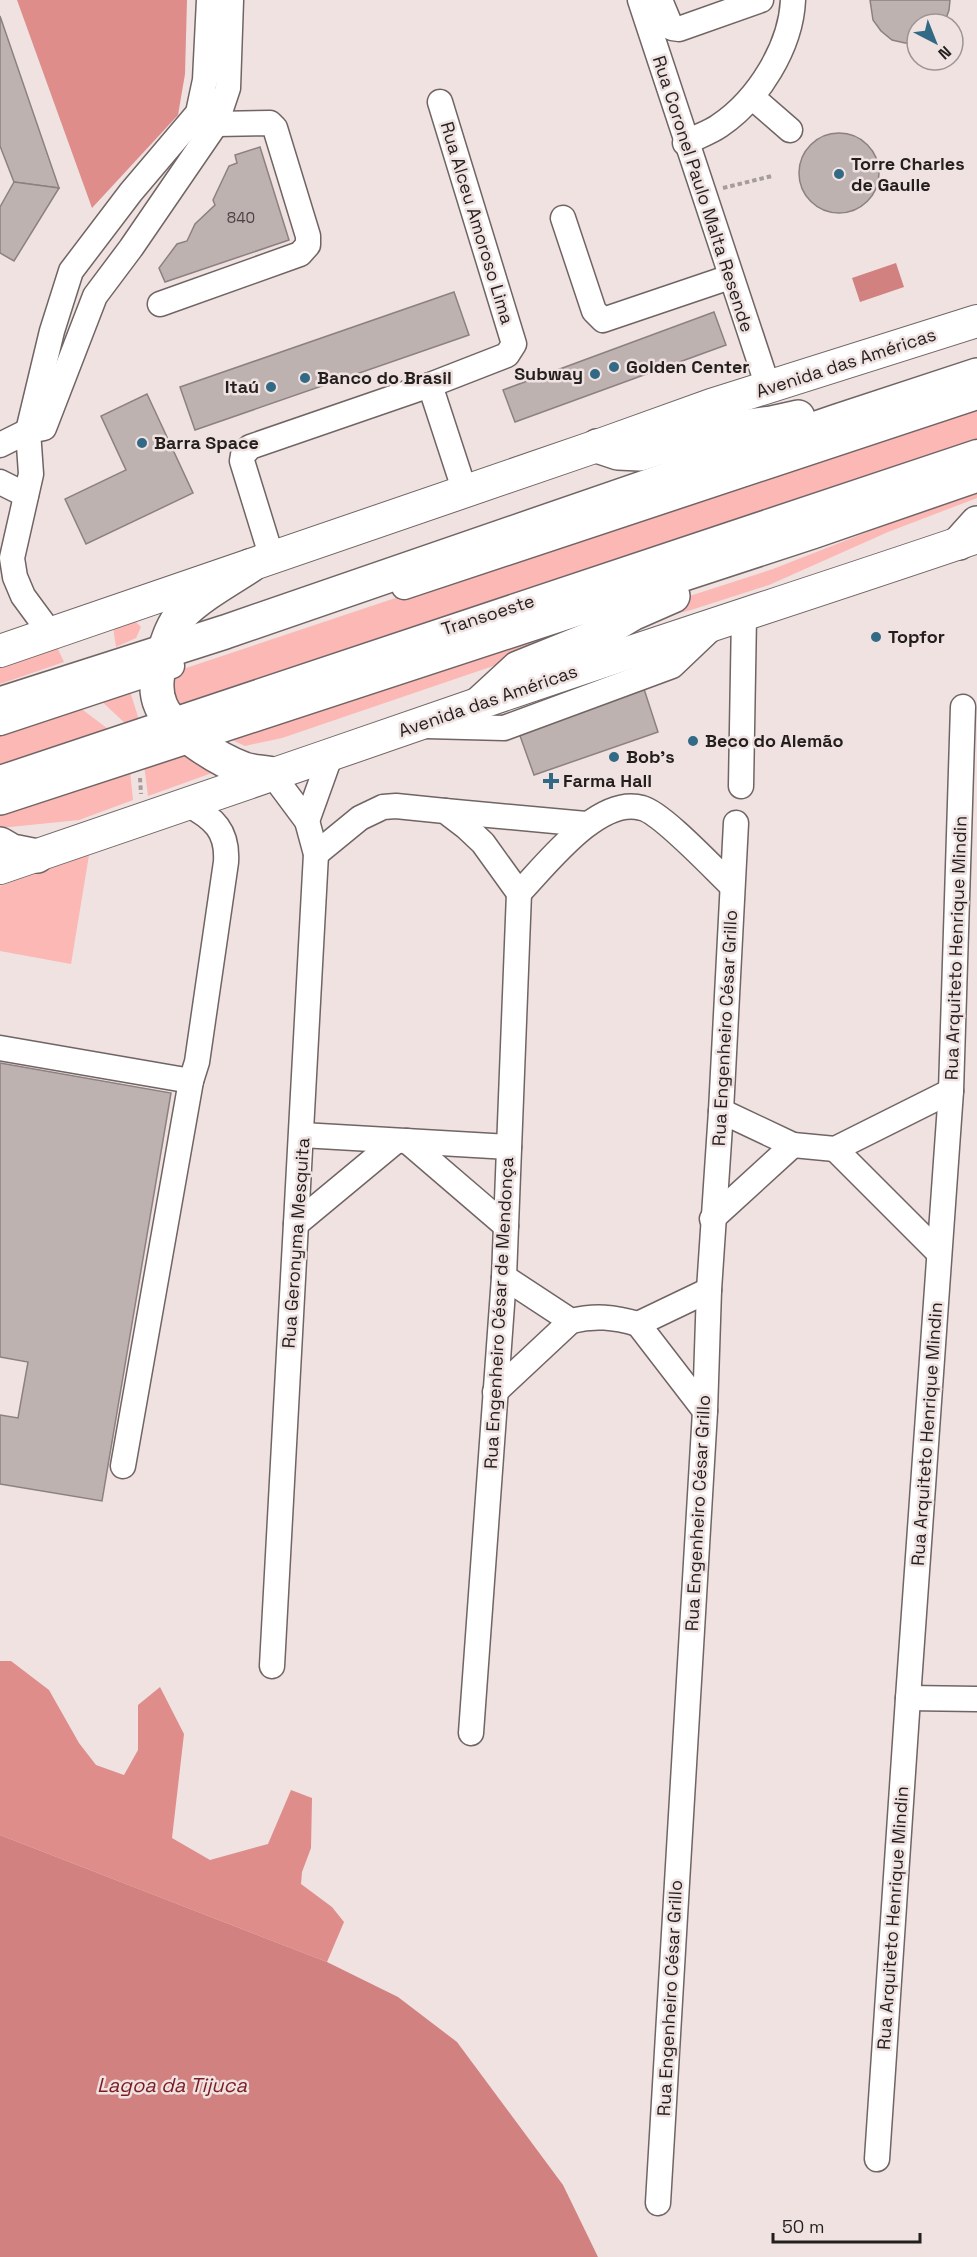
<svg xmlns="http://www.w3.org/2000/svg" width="977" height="2257" viewBox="0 0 977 2257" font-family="'Space Grotesk',sans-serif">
	<rect width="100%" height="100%" fill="#efe2e1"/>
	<g fill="#fbb8b5">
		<polygon points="977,404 977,450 180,707 172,694 168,674"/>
		<polygon points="977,489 977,498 888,532 769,585 691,610 626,627 668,603 773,569"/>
		<polygon points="638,602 555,645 282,738 245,746 230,739"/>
		<polygon points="132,618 141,627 136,638 116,647 113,627"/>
		<polygon points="56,645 64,662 0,684 0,664"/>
		<polygon points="128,685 139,720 127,725 97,697"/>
		<polygon points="75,704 112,732 0,772 0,729"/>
		<polygon points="184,753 223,769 148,796 144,765"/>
		<polygon points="130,771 133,800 79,820 0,828 0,814"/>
		<polygon points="89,855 71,964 0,951 0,886"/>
	</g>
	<g fill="#de8d8b">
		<polygon points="17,0 187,0 185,74 178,115 92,208"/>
		<polygon points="0,1661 11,1661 49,1690 79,1743 96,1765 124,1775 138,1750 138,1705 160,1687 184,1734 172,1838 210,1860 268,1844 291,1790 312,1798 311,1848 302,1872 301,1884 332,1907 344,1922 327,1962 0,1835"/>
	</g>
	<g fill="#d1817f">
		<polygon points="896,263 904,287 860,302 852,278"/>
		<polygon points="0,1835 327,1962 398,1997 457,2042 563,2185 598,2257 0,2257"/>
	</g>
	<g fill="#beb2b1" stroke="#8c8180" stroke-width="1.5">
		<polygon points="870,0 950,0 949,10 944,24 917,24 917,43 905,43 892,40 881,31 873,20"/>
		<polygon points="0,16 59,188 14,182 0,146"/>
		<circle cx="839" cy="173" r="40"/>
		<polygon points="260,147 289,240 165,282 159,268 177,244 187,241 195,224 215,205 213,200 229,166 237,163 235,155"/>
		<polygon points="14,182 59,188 14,261 0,253 0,207"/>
		<polygon points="454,292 469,335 195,430 180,387"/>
		<polygon points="714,312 726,345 515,422 503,390"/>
		<polygon points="147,394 193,493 86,544 65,499 126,470 101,416"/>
		<polygon points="644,689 658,732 534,775 519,733"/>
		<polygon points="0,1063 171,1093 102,1501 0,1484 0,1415 18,1418 28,1362 0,1357"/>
	</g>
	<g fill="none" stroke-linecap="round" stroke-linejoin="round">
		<g stroke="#706564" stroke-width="27">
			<g id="minor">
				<polyline points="640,0 768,387"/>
				<polyline points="660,0 670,24 672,28 679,29 761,0"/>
				<polyline points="752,97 790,130"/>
				<path d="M685,143C696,137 709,133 719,126C758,100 791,47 793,0"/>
				<polyline points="563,218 594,311 603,320 730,277"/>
				<polyline points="160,304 300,254 308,245 308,236 275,128 270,123 216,124"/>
				<polyline points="430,385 465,492"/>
				<polyline points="0,445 28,431 44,428 95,296 131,248 216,124 228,88 231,0"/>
				<polyline points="0,482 26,495"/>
				<polyline points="272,558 242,461 243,455 250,447 430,385 507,355 514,344 440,102"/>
				<polyline points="404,587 977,397"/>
				<polyline points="51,634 23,596 15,577 12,558 31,474 28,431 52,331 71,271 131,192 198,113 205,80 209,0"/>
				<polyline points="0,723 172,666"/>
				<polyline points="427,726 504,728 672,666 713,627"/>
				<polyline points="272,774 307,821 316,854 272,1666"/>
				<polyline points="0,778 977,452"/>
				<polyline points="741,786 744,616"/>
				<polyline points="445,811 586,824"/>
				<polyline points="307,821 331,754"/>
				<path d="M316,854L360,818L383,807L396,806L445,811L466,827L483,843L519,893C546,865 599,795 642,808C662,813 714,869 732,886"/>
				<polyline points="0,1048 191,1081"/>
				<polyline points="721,1111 793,1145 835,1149 951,1091"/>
				<polyline points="302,1135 509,1147"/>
				<polyline points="407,1141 506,1226"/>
				<polyline points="835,1149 939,1253"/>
				<polyline points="712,1219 793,1145"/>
				<polyline points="296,1224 396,1141"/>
				<path d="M504,1277L571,1321C595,1315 614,1317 638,1324L709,1290"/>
				<polyline points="638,1324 705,1411"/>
				<polyline points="495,1392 571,1321"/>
				<path d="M123,1466L191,1081L197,1062L226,862C228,831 214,818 187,804"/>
				<polyline points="908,1698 977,1699"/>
				<polyline points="471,1733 504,1277 519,893"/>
				<polyline points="877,2159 908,1698 951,1091 963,707"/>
				<polyline points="658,2203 705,1411 709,1290 721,1111 736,823"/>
			</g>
		</g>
		<g stroke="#706564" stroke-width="34">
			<g id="major">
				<polyline points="0,651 597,446 711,405 977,321"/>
				<path d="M0,868C161,814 320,758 480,703C645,646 812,593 977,537"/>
			</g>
		</g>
		<g stroke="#706564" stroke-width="36">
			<g id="highway">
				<polyline points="597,446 618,453 640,454 713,431 771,423 798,417"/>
				<polyline points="959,543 977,523"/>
				<path d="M250,566C227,581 201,595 182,614C173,624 168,639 164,652C158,669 153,688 161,706C172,731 219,760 244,769C253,772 263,772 272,774"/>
				<polyline points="480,703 518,668 590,639 632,614 673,596"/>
				<polyline points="0,704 225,632 837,421 977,375"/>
				<polyline points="0,798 812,532 977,475"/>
				<polyline points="0,844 12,851 37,856"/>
			</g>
		</g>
		<g stroke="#a59c9b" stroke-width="4" stroke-dasharray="4.5 3" stroke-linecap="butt">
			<polyline points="723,188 772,176"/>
			<polyline points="140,778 141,794"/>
		</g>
		<use href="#minor" stroke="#fff" stroke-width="24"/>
		<use href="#major" stroke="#fff" stroke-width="32"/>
		<use href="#highway" stroke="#fff" stroke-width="33"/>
	</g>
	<g fill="#326984" stroke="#efe2e1" stroke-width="2">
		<circle cx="839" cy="174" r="6"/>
		<circle cx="614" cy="367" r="6"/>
		<circle cx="595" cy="374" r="6"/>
		<circle cx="305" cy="378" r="6"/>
		<circle cx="271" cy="387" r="6"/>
		<circle cx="142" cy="443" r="6"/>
		<circle cx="876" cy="637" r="6"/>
		<circle cx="693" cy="741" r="6"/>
		<circle cx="614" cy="757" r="6"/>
		<path d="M548 772h6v6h6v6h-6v6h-6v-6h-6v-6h6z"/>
	</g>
	<g text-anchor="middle" stroke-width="5" stroke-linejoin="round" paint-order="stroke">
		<g font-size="15" fill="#4a4443">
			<text x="241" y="223">840</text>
		</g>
		<g font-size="18" font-weight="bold" fill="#231f1e" stroke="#efe2e1" text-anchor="start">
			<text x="851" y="170">Torre Charles<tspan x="851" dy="21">de Gaulle</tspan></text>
			<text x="626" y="373">Golden Center</text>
			<text x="583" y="380" text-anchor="end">Subway</text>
			<text x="317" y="384">Banco do Brasil</text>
			<text x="259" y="393" text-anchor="end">Itaú</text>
			<text x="154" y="449">Barra Space</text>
			<text x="888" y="643">Topfor</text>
			<text x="705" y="747">Beco do Alemão</text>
			<text x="626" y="763">Bob's</text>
			<text x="563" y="787">Farma Hall</text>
		</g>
		<g font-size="18" fill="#231f1e" stroke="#efe2e1">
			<text transform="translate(703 194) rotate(72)" y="6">Rua Coronel Paulo Malta Resende</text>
			<text transform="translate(477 223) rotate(73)" y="6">Rua Alceu Amoroso Lima</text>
			<text transform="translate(846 363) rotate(-18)" y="6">Avenida das Américas</text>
			<text transform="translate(488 615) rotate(-18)" y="6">Transoeste</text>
			<text transform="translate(488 701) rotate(-19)" y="6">Avenida das Américas</text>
			<text transform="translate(956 948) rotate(-88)" y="6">Rua Arquiteto Henrique Mindin</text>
			<text transform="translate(725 1028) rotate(-87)" y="6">Rua Engenheiro César Grillo</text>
			<text transform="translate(296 1243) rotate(-86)" y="6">Rua Geronyma Mesquita</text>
			<text transform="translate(499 1313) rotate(-87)" y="6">Rua Engenheiro César de Mendonça</text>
			<text transform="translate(927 1434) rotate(-86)" y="6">Rua Arquiteto Henrique Mindin</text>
			<text transform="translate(698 1513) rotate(-87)" y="6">Rua Engenheiro César Grillo</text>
			<text transform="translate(893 1918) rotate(-86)" y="6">Rua Arquiteto Henrique Mindin</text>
			<text transform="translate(670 1998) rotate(-87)" y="6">Rua Engenheiro César Grillo</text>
		</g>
		<g font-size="20" font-style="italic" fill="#7b1c23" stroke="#efe2e1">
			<text x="172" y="2092">Lagoa da Tijuca</text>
		</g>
	</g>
	<g transform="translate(935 42) rotate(138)"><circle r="28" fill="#efe2e1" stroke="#9d9493" stroke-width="1.5"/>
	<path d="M0-4.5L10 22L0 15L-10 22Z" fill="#326984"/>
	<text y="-9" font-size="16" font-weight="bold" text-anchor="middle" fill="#231f1e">N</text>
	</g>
	<path d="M773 2233v9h147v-9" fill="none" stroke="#231f1e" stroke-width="3"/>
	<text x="782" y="2233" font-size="18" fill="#231f1e" stroke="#efe2e1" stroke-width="4.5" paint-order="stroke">50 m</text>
</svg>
